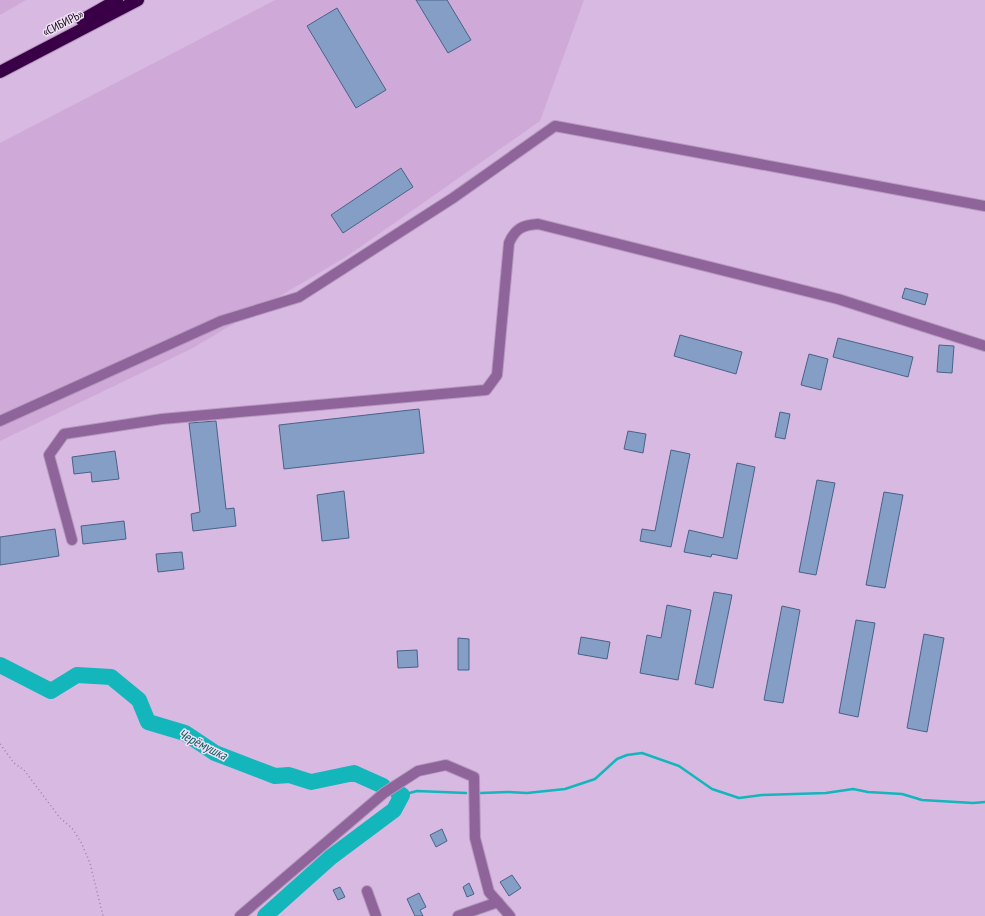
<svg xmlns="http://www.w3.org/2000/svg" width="985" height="916" viewBox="0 0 985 916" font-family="'PT Sans Narrow',sans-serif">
	<rect width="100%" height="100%" fill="#d8b9e2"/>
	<g fill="#cfaad9">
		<polygon points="0,0 26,0 0,15"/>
		<polygon points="275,0 584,0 540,121 346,257 191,349 0,441 0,143"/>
	</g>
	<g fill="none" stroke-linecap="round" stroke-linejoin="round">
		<g stroke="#12b6bb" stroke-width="2.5">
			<polyline points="481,793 508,792 527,793 565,789 595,779 617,759 627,755 642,753 679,766 712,789 739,798 762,795 826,793 853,789 868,792 902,794 922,800 973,803 985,802"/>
			<polyline points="402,795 417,791 466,793"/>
		</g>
		<g stroke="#12b6bb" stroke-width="16">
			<polyline points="0,665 51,691 77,675 111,677 139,700 148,722 185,733 215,753 275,776 289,775 311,782 354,773 383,786"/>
			<polyline points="265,916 331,857 394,810 402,795 398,793"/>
		</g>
	</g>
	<g fill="#849ec6" stroke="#496286">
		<polygon points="416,0 447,0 471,40 448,53"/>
		<polygon points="337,8 386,90 356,108 307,26"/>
		<polygon points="401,168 413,187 343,233 331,215"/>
		<polygon points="905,288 928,294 925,305 902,298"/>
		<polygon points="680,335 742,352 736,374 674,356"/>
		<polygon points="838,338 913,357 908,377 833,357"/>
		<polygon points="939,345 954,346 952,373 937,372"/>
		<polygon points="809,354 828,359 821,390 801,385"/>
		<polygon points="419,409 424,453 284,469 279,425"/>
		<polygon points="780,412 790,414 785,439 775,437"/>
		<polygon points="216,421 226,509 234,508 236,526 193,531 191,514 200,512 189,423"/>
		<polygon points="628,431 646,434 643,453 624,449"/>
		<polygon points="671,450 690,454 671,547 640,541 642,529 655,531"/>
		<polygon points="115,451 119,479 92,482 91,472 74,474 72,457"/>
		<polygon points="737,463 755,467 737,559 712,554 711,557 684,552 689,530 723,538"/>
		<polygon points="817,480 835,483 816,575 799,572"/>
		<polygon points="344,491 349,538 322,541 317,495"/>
		<polygon points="884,492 903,495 885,588 866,585"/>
		<polygon points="124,521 126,539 83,544 81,526"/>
		<polygon points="55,529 59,556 0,565 0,537"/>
		<polygon points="182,552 184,569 158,572 156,554"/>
		<polygon points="714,592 732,595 713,688 695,684"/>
		<polygon points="667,605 691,610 678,680 640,673 647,635 661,638"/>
		<polygon points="782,606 800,610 783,703 764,700"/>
		<polygon points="856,620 875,623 858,717 839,713"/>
		<polygon points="924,634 944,638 927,732 907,728"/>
		<polygon points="581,637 610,642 607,659 578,654"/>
		<polygon points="458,638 469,639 469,670 458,670"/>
		<polygon points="417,650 418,667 398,668 397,651"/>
		<polygon points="442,829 447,841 436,847 430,835"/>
		<polygon points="512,875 521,888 509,896 500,882"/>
		<polygon points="469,883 474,894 467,897 463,887"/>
		<polygon points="340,887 345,897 338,900 333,890"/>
		<polygon points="419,893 426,907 420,910 423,916 415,916 407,899"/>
	</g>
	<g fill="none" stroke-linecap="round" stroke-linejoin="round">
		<g stroke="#b69abe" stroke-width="12">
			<g id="minor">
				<polyline points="0,421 221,321 299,297 453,198 555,126 985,206"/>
				<path d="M72,540L49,455L64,434L162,419L486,390L497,375L509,243C515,229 522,225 538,224L838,299L985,346"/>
				<polyline points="367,891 376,916"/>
				<polyline points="240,916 384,793 418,771 446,765 474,777 475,838 489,892 510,916"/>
				<polyline points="458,916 498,902"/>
			</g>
		</g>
		<g stroke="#b69abe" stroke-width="14">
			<g id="highway">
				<polyline points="82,20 117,0"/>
				<polyline points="0,72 138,0"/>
			</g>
		</g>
		<polyline stroke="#9d84a5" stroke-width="1.5" stroke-dasharray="1 3" stroke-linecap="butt" points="0,744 14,763 24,770 60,818 72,828 81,842 90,863 103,916"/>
		<use href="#minor" stroke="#8e649a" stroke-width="10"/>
		<use href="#highway" stroke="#390047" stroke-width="12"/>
	</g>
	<g text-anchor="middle" stroke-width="3" stroke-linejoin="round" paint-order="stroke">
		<g font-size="12" fill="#190e1c" stroke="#f0e0f5">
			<text transform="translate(63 23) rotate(-27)" y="4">«СИБИРЬ»</text>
		</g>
		<g font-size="13" font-style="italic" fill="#116063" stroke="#f0e0f5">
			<text transform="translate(203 744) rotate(27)" y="5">Черёмушка</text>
		</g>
	</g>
</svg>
